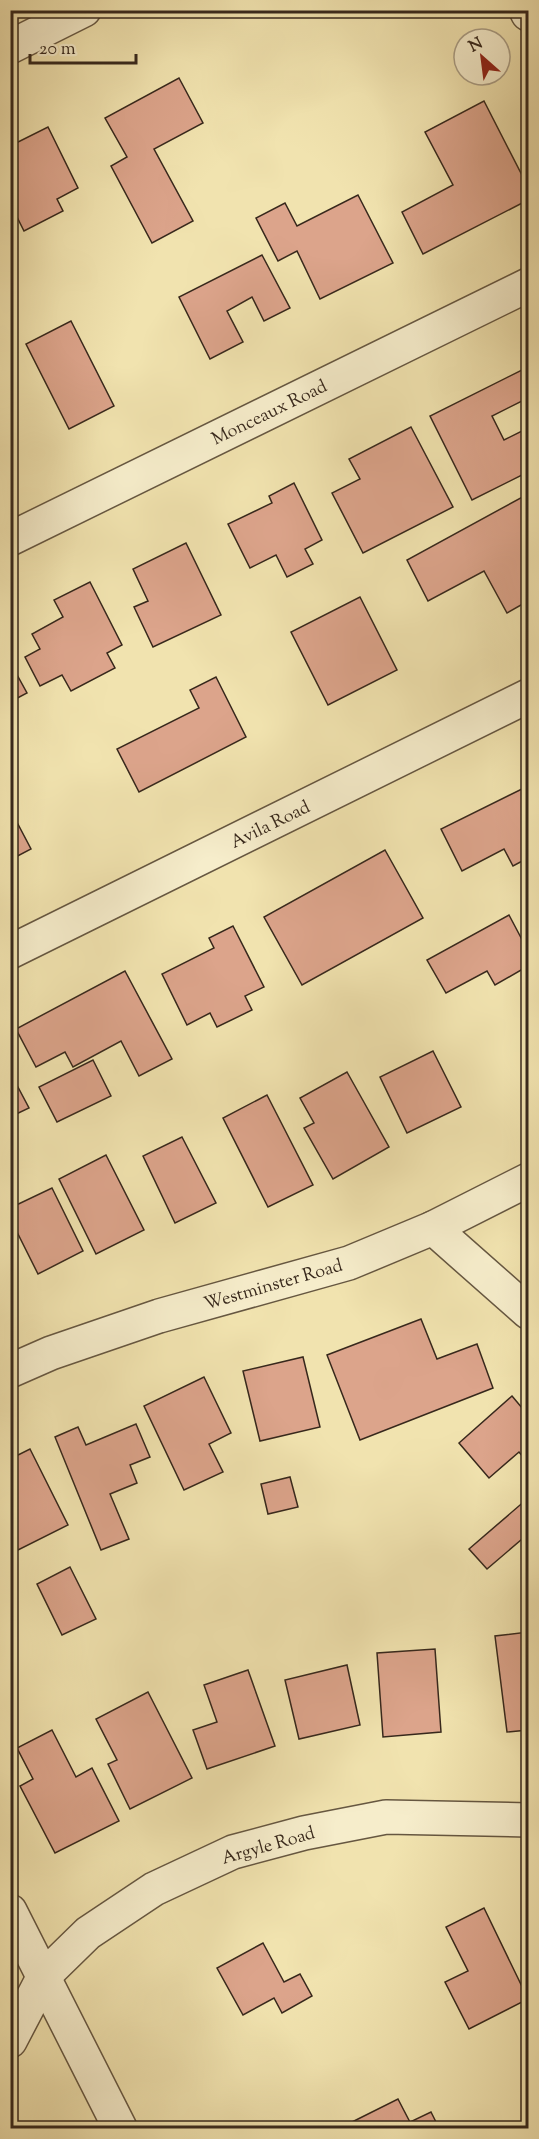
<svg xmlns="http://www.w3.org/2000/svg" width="539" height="2139" viewBox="0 0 539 2139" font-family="'Sorts Mill Goudy',serif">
	<rect width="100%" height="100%" fill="#f1e3af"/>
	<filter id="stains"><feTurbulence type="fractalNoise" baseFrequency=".00333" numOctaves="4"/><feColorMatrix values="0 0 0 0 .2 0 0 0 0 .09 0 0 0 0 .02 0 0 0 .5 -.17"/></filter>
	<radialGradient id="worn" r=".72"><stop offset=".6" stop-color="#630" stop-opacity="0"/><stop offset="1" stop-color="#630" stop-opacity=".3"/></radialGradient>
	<g fill="#dca48b" stroke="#37281c" stroke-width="1.5">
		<polygon points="179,78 203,123 154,149 193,221 152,243 111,166 127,157 105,118"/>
		<polygon points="484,101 528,187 528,200 423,254 402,212 453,185 425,132"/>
		<polygon points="48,127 78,188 57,199 63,211 24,231 10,203 10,146"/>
		<polygon points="358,195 393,263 320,299 297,251 278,261 256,218 285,203 297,226"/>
		<polygon points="262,255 290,308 264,321 252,297 227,311 243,342 210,359 179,297"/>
		<polygon points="71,321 114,406 69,429 26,344"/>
		<polygon points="528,367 528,398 492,416 504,440 528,428 528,472 472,500 430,416"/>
		<polygon points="411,427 453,507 363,553 332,493 360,479 349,459"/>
		<polygon points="294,483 322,540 305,549 313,564 287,577 276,555 250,568 228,524 272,503 269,496"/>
		<polygon points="528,494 528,601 507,613 484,571 428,601 407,560"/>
		<polygon points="186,543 221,615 153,647 134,607 148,601 133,569"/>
		<polygon points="90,582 122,645 107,653 115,668 71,691 62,675 40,686 25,657 40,649 32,634 63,617 54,600"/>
		<polygon points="360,597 397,670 328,705 291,632"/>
		<polygon points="10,662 27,693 10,702"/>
		<polygon points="216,677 246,737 139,792 117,749 199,708 190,690"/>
		<polygon points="528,786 528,858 513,866 504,849 462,871 441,829"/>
		<polygon points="10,809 31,849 10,860"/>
		<polygon points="385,850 423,918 302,985 264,917"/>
		<polygon points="509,915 528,951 528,966 495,985 487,971 446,993 427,960"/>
		<polygon points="233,926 264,987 245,996 252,1010 217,1027 210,1013 187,1025 162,974 214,948 209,938"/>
		<polygon points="125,971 172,1059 139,1076 121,1041 73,1067 65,1052 36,1067 16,1029"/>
		<polygon points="433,1051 461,1107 407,1133 380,1077"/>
		<polygon points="93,1060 111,1096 57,1122 39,1087"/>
		<polygon points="10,1072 29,1108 10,1117"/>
		<polygon points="347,1072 389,1147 333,1179 304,1128 314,1123 300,1098"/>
		<polygon points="267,1095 313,1185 268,1207 223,1118"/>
		<polygon points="182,1137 216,1203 175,1223 143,1156"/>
		<polygon points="106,1155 144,1230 96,1254 59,1179"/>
		<polygon points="52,1188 83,1251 38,1274 10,1218 10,1208"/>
		<polygon points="421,1319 437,1359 477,1344 493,1388 360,1440 327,1355"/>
		<polygon points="303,1357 320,1427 260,1441 243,1371"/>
		<polygon points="204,1377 231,1433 209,1444 223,1472 184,1490 144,1406"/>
		<polygon points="512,1396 528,1415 528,1463 519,1452 489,1478 459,1443"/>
		<polygon points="136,1424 150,1457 130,1465 137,1483 110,1494 129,1539 101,1550 55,1437 78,1427 86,1445"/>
		<polygon points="30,1449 68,1525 10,1554 10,1459"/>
		<polygon points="290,1477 298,1507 268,1514 261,1484"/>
		<polygon points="527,1499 528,1534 487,1569 469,1549"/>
		<polygon points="70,1567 96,1619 62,1635 37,1584"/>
		<polygon points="528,1632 528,1730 507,1732 495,1636"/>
		<polygon points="435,1649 441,1732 383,1737 377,1653"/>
		<polygon points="347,1665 360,1725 299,1739 285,1680"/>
		<polygon points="248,1670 275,1746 207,1769 193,1730 217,1722 204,1685"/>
		<polygon points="148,1692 192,1778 130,1809 108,1764 117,1760 96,1719"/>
		<polygon points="52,1730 76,1777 92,1768 119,1821 55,1853 20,1786 33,1779 17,1748"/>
		<polygon points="484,1908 528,1999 469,2029 445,1982 468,1971 446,1927"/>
		<polygon points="263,1943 284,1982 300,1974 312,1996 282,2013 274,1998 243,2015 217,1968"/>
		<polygon points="398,2099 413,2128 340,2128"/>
		<polygon points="431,2112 439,2128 415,2128 412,2121"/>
	</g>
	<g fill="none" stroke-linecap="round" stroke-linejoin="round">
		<g stroke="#665741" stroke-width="36">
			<g id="minor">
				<polyline points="526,10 528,14"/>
				<polyline points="10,47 84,10"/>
				<polyline points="10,539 528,285"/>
				<polyline points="10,952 528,696"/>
				<polyline points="433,1228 528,1312"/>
				<polyline points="10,1371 51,1353 159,1316 349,1263 433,1228 528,1180"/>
				<polyline points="10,1911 120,2128"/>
				<polyline points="10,2041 44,1976 88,1933 154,1889 233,1852 304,1833 386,1817 528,1820"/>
			</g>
		</g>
		<use href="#minor" stroke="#f6edcb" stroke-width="33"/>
	</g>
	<g text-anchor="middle" stroke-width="5" stroke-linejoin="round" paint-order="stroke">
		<g font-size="18" fill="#37281c" stroke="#f6edcb">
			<text transform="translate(269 412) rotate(-26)" y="6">Monceaux Road</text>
			<text transform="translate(270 824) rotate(-26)" y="6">Avila Road</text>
			<text transform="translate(273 1284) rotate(-16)" y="6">Westminster Road</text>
			<text transform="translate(268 1845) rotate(-16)" y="6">Argyle Road</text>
		</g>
	</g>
	<rect width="539" height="2139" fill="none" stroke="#f1e3af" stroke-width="36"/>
	<rect x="12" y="12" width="515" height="2115" fill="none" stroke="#37281c" stroke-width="3"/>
	<rect x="18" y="18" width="503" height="2103" fill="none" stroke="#37281c" stroke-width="1.5"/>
	<g transform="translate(482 57) rotate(332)"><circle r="28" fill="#f6edcb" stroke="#aa9e85" stroke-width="1.5"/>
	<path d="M0-4.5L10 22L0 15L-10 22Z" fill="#8f2418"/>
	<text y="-9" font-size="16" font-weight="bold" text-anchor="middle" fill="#37281c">N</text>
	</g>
	<path d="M30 54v9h106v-9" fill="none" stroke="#37281c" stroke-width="3"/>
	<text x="39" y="54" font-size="18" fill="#37281c" stroke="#f6edcb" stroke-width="4.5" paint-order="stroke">20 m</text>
	<rect width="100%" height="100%" filter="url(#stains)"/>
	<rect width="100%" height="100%" fill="url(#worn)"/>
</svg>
